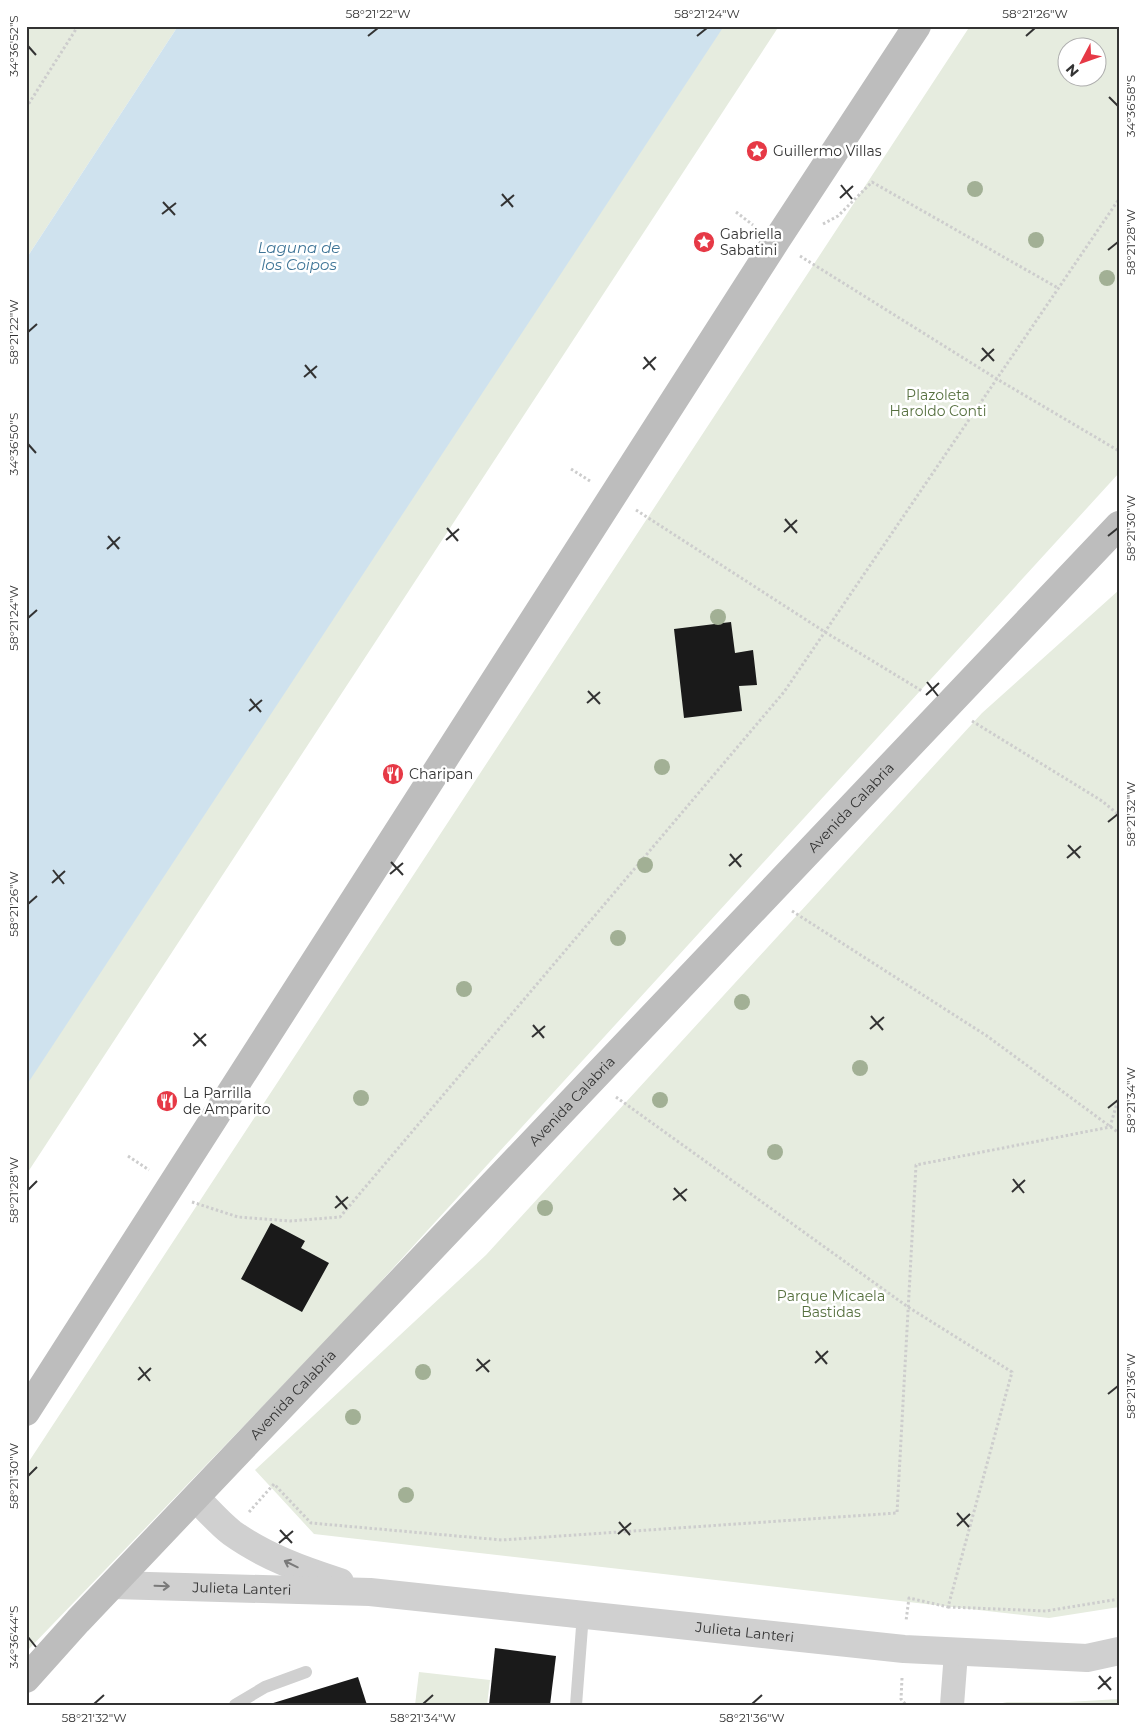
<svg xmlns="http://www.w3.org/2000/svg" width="1145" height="1731" viewBox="0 0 1145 1731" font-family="Montserrat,sans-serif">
	<rect width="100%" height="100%" fill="#fff"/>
	<g fill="#e6ecdf" fill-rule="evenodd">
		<polygon points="26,26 178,26 26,259"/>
		<polygon points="645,26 779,26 26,1175 26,978"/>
		<path d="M970,26H1119V473L343,1323L26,1652V1466ZM1068,48H1098V78H1068Z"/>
		<polygon points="1119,590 1119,1607 1049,1618 314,1534 255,1470 486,1255 982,713"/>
		<polygon points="419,1672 490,1680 487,1705 415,1705"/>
		<polygon points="1119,1699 1119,1705 993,1705 1007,1702 1068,1702"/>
	</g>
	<polygon fill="#cfe2ee" points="178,26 724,26 26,1086 26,259"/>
	<g fill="#1a1a1a">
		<polygon points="731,622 735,653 753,650 757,685 739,686 742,711 684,718 674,629"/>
		<polygon points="271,1223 305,1241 301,1248 329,1263 302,1312 241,1279"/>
		<polygon points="495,1648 556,1656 550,1705 489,1705"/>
		<polygon points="358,1677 367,1705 270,1705 270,1704"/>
	</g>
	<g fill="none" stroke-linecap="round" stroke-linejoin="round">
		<g stroke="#cdcdcd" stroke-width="3" stroke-dasharray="2.5 2.5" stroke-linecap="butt">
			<polyline points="26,108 78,26"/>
			<polyline points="736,212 753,225"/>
			<polyline points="823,224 838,216 872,182 1058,288"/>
			<polyline points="800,256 997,379 1119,451"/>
			<polyline points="571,469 590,481"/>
			<polyline points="636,510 825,632 922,691"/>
			<polyline points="972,721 1102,801 1119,815"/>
			<polyline points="792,911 987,1036 1119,1133"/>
			<polyline points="616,1097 908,1307 1012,1372 948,1607 909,1598 906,1621"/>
			<polyline points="128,1156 149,1170"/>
			<polyline points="192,1202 238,1217 290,1221 340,1217 784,692 1119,199"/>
			<polyline points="249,1512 274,1484 311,1523 502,1540 897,1513 916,1165 1110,1127 1119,1096"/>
			<polyline points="948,1607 1046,1611 1119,1599"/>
			<polyline points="902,1678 901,1699 906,1705"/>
			<polyline points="1112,1705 1119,1704"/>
		</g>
		<g stroke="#d0d0d0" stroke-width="12">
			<polyline points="235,1705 265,1687 306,1672"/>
			<polyline points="576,1705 583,1614"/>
		</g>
		<polyline stroke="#d0d0d0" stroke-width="24" points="952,1705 956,1653"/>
		<g stroke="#d0d0d0" stroke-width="28">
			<path d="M196,1498C208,1510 219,1523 232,1533C264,1556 302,1570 340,1582"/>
			<path id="s1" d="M113,1585L370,1592L904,1649L1087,1658L1119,1651"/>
		</g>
		<g stroke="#bdbdbd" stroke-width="28">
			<polyline points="26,1412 776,241 917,26"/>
			<path id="s2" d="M26,1679L78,1621L1119,525"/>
		</g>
	</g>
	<g fill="#a2b095">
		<circle cx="975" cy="189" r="8"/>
		<circle cx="1036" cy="240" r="8"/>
		<circle cx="1107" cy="278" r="8"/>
		<circle cx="718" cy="617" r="8"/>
		<circle cx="662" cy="767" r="8"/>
		<circle cx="645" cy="865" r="8"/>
		<circle cx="618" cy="938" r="8"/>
		<circle cx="464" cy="989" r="8"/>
		<circle cx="742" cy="1002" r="8"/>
		<circle cx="860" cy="1068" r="8"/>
		<circle cx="361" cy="1098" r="8"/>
		<circle cx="660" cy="1100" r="8"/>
		<circle cx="775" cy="1152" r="8"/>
		<circle cx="545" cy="1208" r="8"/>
		<circle cx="423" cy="1372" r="8"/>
		<circle cx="353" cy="1417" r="8"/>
		<circle cx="406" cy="1495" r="8"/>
	</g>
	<defs><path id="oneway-shaft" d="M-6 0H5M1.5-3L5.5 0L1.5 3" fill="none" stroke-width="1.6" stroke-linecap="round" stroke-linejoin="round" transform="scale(1.25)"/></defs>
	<g stroke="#7a7a7a">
		<use href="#oneway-shaft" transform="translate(291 1564) rotate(-154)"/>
		<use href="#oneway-shaft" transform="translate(162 1586) rotate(2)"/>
	</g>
	<path fill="none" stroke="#333" stroke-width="2" d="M368,36L378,28M697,36L707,28M1026,36L1035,28M28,46L36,55M1109,97L1118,106M841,185L852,199M502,194L513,207M840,198L853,186M163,202L175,215M501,206L514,195M162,214L176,203M1108,250L1118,242M28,332L37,324M982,348L994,361M644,357L655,370M981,361L994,349M305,365L316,378M643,369L656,357M304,377L317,366M28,444L36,453M785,519L797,533M447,528L458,541M784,532L797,520M108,536L119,549M1108,536L1118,528M446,540L459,529M107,549L120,537M28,618L37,610M927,682L938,696M588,691L600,704M926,695L939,683M250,699L261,712M587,703L600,692M249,711L262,700M1108,822L1118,814M1068,845L1080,858M730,854L741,867M1067,858L1081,846M391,862L403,875M729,866L742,854M53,870L64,884M390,874L403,863M52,883L65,871M28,904L37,896M871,1016L883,1030M533,1025L544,1038M870,1029L884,1017M194,1033L206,1046M532,1037L545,1026M193,1046L206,1034M1108,1108L1118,1100M1013,1179L1024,1193M674,1188L686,1201M28,1190L37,1181M1012,1192L1025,1180M336,1196L347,1209M673,1200L687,1189M335,1208L348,1197M816,1351L827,1364M477,1359L489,1372M815,1363L828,1351M139,1367L150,1381M476,1371L490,1360M138,1380L151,1368M1108,1394L1118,1386M28,1476L37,1467M957,1513L969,1527M619,1522L630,1535M957,1526L970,1514M280,1530L292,1543M618,1534L631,1523M279,1543L293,1531M28,1637L36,1647M1099,1676L1111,1690M1098,1689L1111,1677M94,1704L104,1695M423,1704L433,1695M752,1704L762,1695"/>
	<defs>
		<g id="sight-disc" transform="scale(1.125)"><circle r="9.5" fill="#e63946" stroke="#fff"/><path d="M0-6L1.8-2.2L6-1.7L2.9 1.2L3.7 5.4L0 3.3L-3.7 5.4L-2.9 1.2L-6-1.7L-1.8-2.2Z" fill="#fff"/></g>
		<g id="restaurant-disc" transform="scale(1.125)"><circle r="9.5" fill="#e63946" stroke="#fff"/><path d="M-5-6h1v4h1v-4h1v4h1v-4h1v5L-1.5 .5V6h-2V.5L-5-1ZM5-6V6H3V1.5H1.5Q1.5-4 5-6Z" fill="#fff"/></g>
	</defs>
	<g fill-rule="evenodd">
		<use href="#sight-disc" x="757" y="151"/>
		<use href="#sight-disc" x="704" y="242"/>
		<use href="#restaurant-disc" x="393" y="774"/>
		<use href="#restaurant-disc" x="167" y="1101"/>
	</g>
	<g text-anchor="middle" stroke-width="5" stroke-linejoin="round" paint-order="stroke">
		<g font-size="14" fill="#333" stroke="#fff" text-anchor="start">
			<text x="773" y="156">Guillermo Villas</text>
			<text x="720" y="239">Gabriella<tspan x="720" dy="16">Sabatini</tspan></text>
			<text x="409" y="779">Charipan</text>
			<text x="183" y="1098">La Parrilla<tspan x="183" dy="16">de Amparito</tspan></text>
		</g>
		<g font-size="14" fill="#56703f" stroke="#fff">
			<text x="938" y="400">Plazoleta<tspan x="938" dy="16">Haroldo Conti</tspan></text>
			<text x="831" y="1301">Parque Micaela<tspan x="831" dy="16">Bastidas</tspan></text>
		</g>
		<g font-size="14" fill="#333" stroke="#fff">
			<text dy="5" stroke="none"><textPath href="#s2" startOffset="1200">Avenida Calabria</textPath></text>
			<text dy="5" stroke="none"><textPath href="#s2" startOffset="795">Avenida Calabria</textPath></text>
			<text dy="5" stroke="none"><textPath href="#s2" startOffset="390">Avenida Calabria</textPath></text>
			<text dy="5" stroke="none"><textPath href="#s1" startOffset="129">Julieta Lanteri</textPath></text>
			<text dy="5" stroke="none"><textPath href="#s1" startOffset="634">Julieta Lanteri</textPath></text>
		</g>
		<g font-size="15" font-style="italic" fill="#3f7597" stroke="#fff">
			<text x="299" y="253">Laguna de<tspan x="299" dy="17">los Coipos</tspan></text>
		</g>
	</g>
	<rect width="1145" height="1731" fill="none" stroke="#ffffff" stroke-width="55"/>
	<g transform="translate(1082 62) rotate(229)"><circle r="24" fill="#ffffff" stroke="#adadad"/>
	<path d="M0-4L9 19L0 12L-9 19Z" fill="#e63946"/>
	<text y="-8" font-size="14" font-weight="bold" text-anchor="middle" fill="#333333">N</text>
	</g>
	<rect x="28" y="28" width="1090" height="1676" fill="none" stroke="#333" stroke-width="2"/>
	<g font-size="12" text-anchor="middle" fill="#333">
		<text x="378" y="18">58°21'22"W</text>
		<text x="707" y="18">58°21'24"W</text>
		<text x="1035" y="18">58°21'26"W</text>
		<text transform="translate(14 46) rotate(-90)" y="4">34°36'52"S</text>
		<text transform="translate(1131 106) rotate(-90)" y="4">34°36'58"S</text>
		<text transform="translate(1131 242) rotate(-90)" y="4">58°21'28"W</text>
		<text transform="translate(14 332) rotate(-90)" y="4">58°21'22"W</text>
		<text transform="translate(14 444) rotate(-90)" y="4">34°36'50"S</text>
		<text transform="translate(1131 528) rotate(-90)" y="4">58°21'30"W</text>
		<text transform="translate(14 618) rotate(-90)" y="4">58°21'24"W</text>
		<text transform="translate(1131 814) rotate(-90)" y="4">58°21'32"W</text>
		<text transform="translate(14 904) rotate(-90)" y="4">58°21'26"W</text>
		<text transform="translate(1131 1100) rotate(-90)" y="4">58°21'34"W</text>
		<text transform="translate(14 1190) rotate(-90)" y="4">58°21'28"W</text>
		<text transform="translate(1131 1386) rotate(-90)" y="4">58°21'36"W</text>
		<text transform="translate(14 1476) rotate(-90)" y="4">58°21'30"W</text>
		<text transform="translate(14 1637) rotate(-90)" y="4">34°36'44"S</text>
		<text x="94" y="1722">58°21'32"W</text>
		<text x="423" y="1722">58°21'34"W</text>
		<text x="752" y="1722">58°21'36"W</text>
	</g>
</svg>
